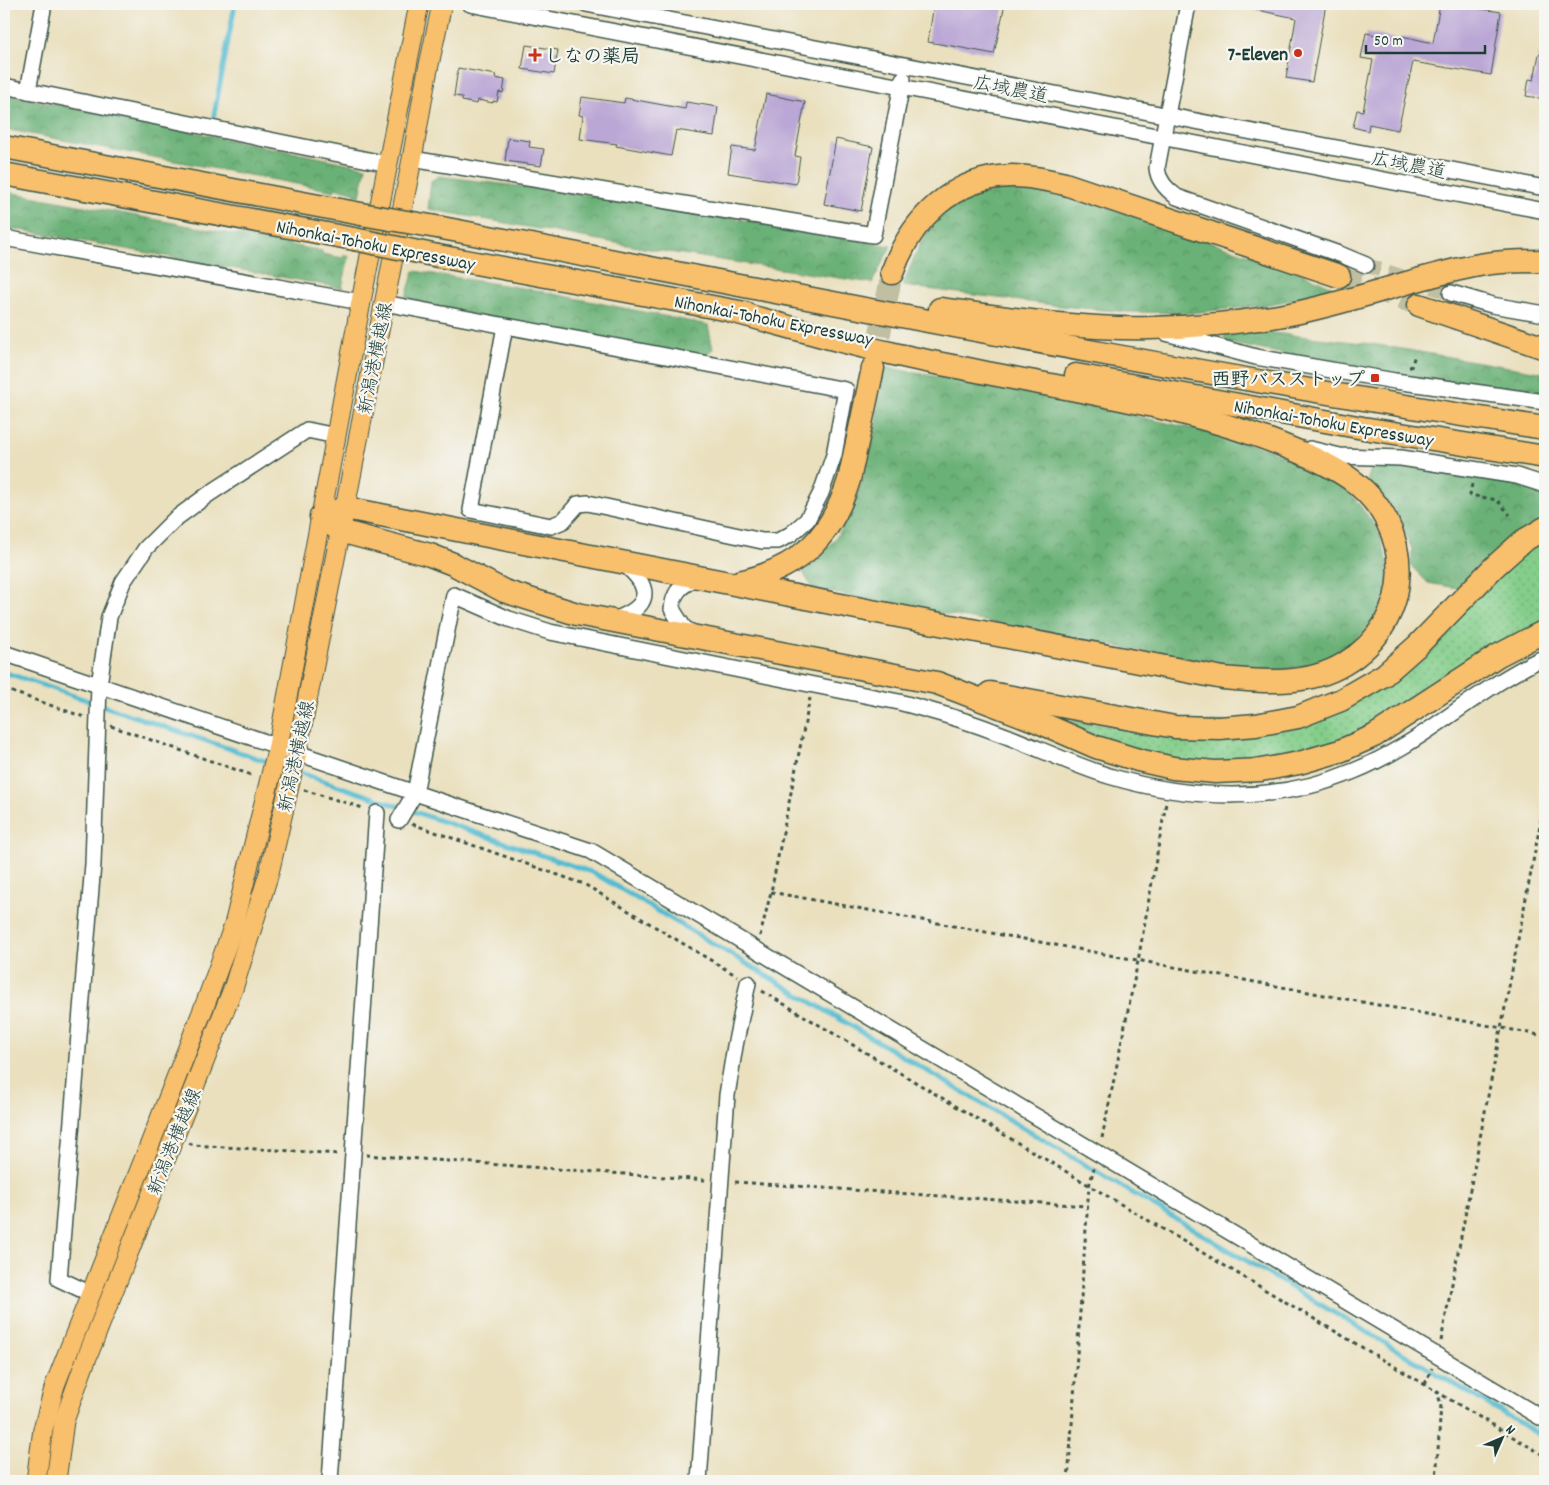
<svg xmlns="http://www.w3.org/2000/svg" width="1549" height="1485" viewBox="0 0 1549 1485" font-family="Dekko,'Klee One',sans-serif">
	<defs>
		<pattern id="green-dots" width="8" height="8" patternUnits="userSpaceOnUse" patternTransform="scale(1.25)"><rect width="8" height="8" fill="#84ce8b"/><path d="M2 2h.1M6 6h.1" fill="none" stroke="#6ba872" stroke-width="1.8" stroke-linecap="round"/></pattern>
		<pattern id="forest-crowns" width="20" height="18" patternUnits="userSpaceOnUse" patternTransform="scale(1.25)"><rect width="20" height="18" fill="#6bb177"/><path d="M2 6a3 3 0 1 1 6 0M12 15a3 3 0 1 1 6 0" fill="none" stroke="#579162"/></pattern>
	</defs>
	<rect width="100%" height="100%" fill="#f6f6f2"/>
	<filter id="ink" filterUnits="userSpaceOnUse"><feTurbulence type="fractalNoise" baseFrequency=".02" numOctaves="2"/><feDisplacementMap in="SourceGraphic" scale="10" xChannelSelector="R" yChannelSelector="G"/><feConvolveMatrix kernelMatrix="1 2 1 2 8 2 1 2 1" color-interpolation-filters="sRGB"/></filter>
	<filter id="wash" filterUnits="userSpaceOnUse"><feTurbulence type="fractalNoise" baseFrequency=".0096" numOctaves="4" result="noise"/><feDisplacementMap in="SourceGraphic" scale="20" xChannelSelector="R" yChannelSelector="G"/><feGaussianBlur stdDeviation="1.12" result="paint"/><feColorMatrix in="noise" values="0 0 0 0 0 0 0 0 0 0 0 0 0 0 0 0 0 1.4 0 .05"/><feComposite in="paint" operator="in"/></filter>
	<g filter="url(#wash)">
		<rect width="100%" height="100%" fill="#eae0be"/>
		<polygon fill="url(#green-dots)" stroke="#528660" points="1545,538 1545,622 1424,697 1329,747 1262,760 1198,765 1108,743 1061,720 1116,727 1325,717 1525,549"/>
		<g fill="url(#forest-crowns)" stroke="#457756">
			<polygon points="4,94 366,167 360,196 355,195 354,192 337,188 334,191 4,129"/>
			<polygon points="439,176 641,202 891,246 872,283 649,249 428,209 431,181"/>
			<path d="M1008,188L1058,190L1302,273L1341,291L1264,305L1191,313L1126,312L1061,306L903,286C914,257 926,220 956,203C971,195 991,192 1008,188Z"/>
			<polygon points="4,191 322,251 322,254 343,258 344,255 349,256 342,288 4,227"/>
			<polygon points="414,271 529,289 708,325 713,349 701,358 444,309 406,297"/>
			<path d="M1245,330L1372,344L1545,373V393C1437,386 1330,363 1223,342L1226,332Z"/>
			<path d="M884,367L1064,400L1203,431L1267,449L1319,471L1351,494L1377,528L1387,560L1389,585L1376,620L1349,647L1322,664L1273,671L1226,667L813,589L803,572C864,527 874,438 884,367Z"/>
			<polygon points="1373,464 1444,470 1510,481 1545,492 1545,518 1482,563 1457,588 1428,583 1411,566 1412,549 1394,509 1367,481"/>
		</g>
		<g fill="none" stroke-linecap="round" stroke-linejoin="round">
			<g stroke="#54bcd1" stroke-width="5">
				<polyline points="214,115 235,4"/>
				<polyline points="4,672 594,873 1545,1438"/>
			</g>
		</g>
		<g id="blocks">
			<g fill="#bba7d5">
				<polygon points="934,4 1005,4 994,54 952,46 928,42"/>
				<polygon points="1258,4 1326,4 1312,82 1286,78 1296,18 1257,10"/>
				<polygon points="1440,4 1450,4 1501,12 1491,75 1413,62 1398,130 1369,124 1368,131 1353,127 1357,110 1363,111 1373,60 1361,58 1366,33 1401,40 1402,36 1433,43"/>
				<polygon points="526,45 558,50 554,74 522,69"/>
				<polygon points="1539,54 1545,55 1545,99 1526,96 1529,79 1534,80"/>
				<polygon points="458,68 496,75 495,78 505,80 503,93 499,92 497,102 493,101 493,103 478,100 477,104 462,101 462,97 454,96"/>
				<polygon points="766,94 805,102 795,156 800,157 796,184 728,173 732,147 755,150"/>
				<polygon points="582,97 624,103 625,98 685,109 686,102 718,107 714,136 676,130 671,156 616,146 617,144 580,139 583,116 579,115"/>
				<polygon points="508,138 530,141 529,147 544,149 541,166 505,161"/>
				<polygon points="836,139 873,147 861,211 824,204"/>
			</g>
		</g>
	</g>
	<g filter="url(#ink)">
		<use href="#blocks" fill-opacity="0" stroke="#3d5549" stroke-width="1"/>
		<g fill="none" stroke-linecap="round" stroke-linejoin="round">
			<polyline stroke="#c1bfa2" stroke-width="15" stroke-dasharray="15 8" stroke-linecap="butt" points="1366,265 1451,293"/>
			<g stroke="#c1bfa2" stroke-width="22" stroke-dasharray="22 11" stroke-linecap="butt">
				<polyline points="1339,276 1419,305"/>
				<polyline points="873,368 892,273"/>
			</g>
			<g stroke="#3d5549" stroke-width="18">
				<g id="minor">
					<polyline points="470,4 1545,211"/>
					<polyline points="586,4 1545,188"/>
					<path d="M1188,4L1157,168C1158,180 1167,190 1177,197L1342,255L1366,265"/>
					<polyline points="4,86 388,164"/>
					<polyline points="28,91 44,4"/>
					<polyline points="412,159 873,235 903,79"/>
					<polyline points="4,238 361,302"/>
					<polyline points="1451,293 1492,305 1545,314"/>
					<polyline points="384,303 846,390 834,455 821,493 807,520 791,534 778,541 762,541 588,503 578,504 563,521 551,526 471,510 505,326"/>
					<polyline points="1166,333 1256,357 1395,381 1545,402"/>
					<polyline points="1310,449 1340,456 1401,458 1517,476 1545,485"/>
					<path d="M614,620C650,607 654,589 624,564"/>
					<path d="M694,634L684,628L672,609C674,590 681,587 696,577"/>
					<polyline points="4,653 415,793 591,851 1545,1420"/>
					<path d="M399,820L415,793L454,595L509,619L550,632L899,702C931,711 963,719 993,731C1032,745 1070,764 1109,776C1189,800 1276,804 1354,771C1424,743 1477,688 1545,657"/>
					<polyline points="91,1294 59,1279 93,864 99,685 109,617 123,582 146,548 175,519 209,494 307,430 336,436"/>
					<polyline points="330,1481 377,813"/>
					<polyline points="699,1481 727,1095 735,1046 748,983"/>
				</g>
			</g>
			<g stroke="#3d5549" stroke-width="21">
				<g id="major">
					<polyline points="36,1481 43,1429 55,1385 206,1002 234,925 278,746 361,302 419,4"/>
					<polyline points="56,1481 64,1421 84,1365 233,989 269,873 297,752 345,508 412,159 426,79 442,4"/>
				</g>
			</g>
			<g stroke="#3d5549" stroke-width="25">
				<g id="highway">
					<polyline points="4,147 361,214"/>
					<polyline points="4,174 354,239"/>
					<path d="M442,228C809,298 1176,372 1545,428"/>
					<polyline points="438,256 745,313"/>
					<path d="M892,273C911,219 953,177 1012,176C1031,176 1048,180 1065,184L1339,276"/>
					<polyline points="1419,305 1545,348"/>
					<path d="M940,309C1010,318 1081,330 1151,328C1198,327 1245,322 1290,314C1353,302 1412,278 1474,266C1497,261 1521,261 1545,261"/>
					<path d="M731,311C784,325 836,341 890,353C922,361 955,366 987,373C1085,392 1184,407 1277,443C1302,453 1327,463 1349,478C1416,525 1416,621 1344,664C1308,686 1263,682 1223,678C930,622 638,567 345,508L321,516L340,531L430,555L453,564L504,591L577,614L937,683L1034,720L1096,747L1138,760L1173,768L1215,772L1261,770L1299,763L1340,751L1374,736L1497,656L1545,631"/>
					<polyline points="1076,375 1363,428 1545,457"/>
					<path d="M739,582C799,569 831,538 849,480L873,368"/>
					<polyline points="990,693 1175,727 1219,728 1256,725 1298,717 1341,700 1384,675 1418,645 1494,567 1523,541 1545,528"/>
				</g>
			</g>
			<g stroke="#3d5549" stroke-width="3" stroke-dasharray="4 4" stroke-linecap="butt">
				<polyline points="1409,367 1411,367 1415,355"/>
				<polyline points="1472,484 1470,495 1497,500 1510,515"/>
				<polyline points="4,689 84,717"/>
				<polyline points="111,726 254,776"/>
				<polyline points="304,790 363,808"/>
				<polyline points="412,824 584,884 737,976"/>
				<polyline points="771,892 1545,1036"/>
				<polyline points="760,936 771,892 810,698"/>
				<polyline points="762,991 1545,1456"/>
				<polyline points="1102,1138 1138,961 1166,803"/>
				<polyline points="189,1143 194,1145 339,1154"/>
				<polyline points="366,1155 706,1180"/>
				<polyline points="735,1182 1087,1206"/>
				<polyline points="1441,1341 1545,799"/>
				<polyline points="1425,1384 1432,1368"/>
				<polyline points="1068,1481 1089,1186 1094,1168"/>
				<polyline points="1436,1481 1441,1404 1437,1392"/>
			</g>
			<use href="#minor" stroke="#fff" stroke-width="15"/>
			<use href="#major" stroke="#f8bf6c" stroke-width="19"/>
			<use href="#highway" stroke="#f8bf6c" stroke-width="22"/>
			<g stroke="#3d5549" stroke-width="25" stroke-linecap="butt">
				<g id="highway-bridge">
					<polyline points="361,214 442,228"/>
					<polyline points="354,239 438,256"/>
				</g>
			</g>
			<use href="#highway-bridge" stroke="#f8bf6c" stroke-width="22"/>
		</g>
	</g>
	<g fill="#c8321e" stroke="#f6f6f2" stroke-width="2">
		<circle cx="1298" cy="53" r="5"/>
		<path d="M532.5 47.5h5v5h5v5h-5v5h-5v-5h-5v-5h5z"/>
		<rect x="1370" y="373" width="10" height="10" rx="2.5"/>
	</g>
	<g text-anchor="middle" stroke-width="4.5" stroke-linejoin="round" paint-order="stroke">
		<g font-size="19" font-weight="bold" fill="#1f3d34" stroke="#f6f6f2" text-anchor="end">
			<text x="1288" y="60">7-Eleven</text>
			<text x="545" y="62" text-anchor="start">しなの薬局</text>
			<text x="1365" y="385">西野バスストップ</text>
		</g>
		<g font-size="19" fill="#1f3d34" stroke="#f6f6f2">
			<text transform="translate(1011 88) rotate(11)" y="7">広域農道</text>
			<text transform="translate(1409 164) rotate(11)" y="7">広域農道</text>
			<text transform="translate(376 244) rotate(11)" y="7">Nihonkai-Tohoku Expressway</text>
			<text transform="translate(774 319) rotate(11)" y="7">Nihonkai-Tohoku Expressway</text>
			<text transform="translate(374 358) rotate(-79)" y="7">新潟港横越線</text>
			<text transform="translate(1334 422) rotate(10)" y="7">Nihonkai-Tohoku Expressway</text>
			<text transform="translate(295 756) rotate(-78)" y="7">新潟港横越線</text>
			<text transform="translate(173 1141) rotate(-68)" y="7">新潟港横越線</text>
		</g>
	</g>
	<rect width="1549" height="1485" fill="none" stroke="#f6f6f2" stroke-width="20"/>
	<g transform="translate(1502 1438) rotate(45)" stroke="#f6f6f2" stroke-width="4" paint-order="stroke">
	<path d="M0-4L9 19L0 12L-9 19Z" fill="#1f3d34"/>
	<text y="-8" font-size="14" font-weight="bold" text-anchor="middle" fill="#1f3d34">N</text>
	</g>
	<path d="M1366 45v8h119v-8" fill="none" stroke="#1f3d34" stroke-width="2.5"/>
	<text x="1374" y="45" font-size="15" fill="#1f3d34" stroke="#f6f6f2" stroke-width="4" paint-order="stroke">50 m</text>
</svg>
